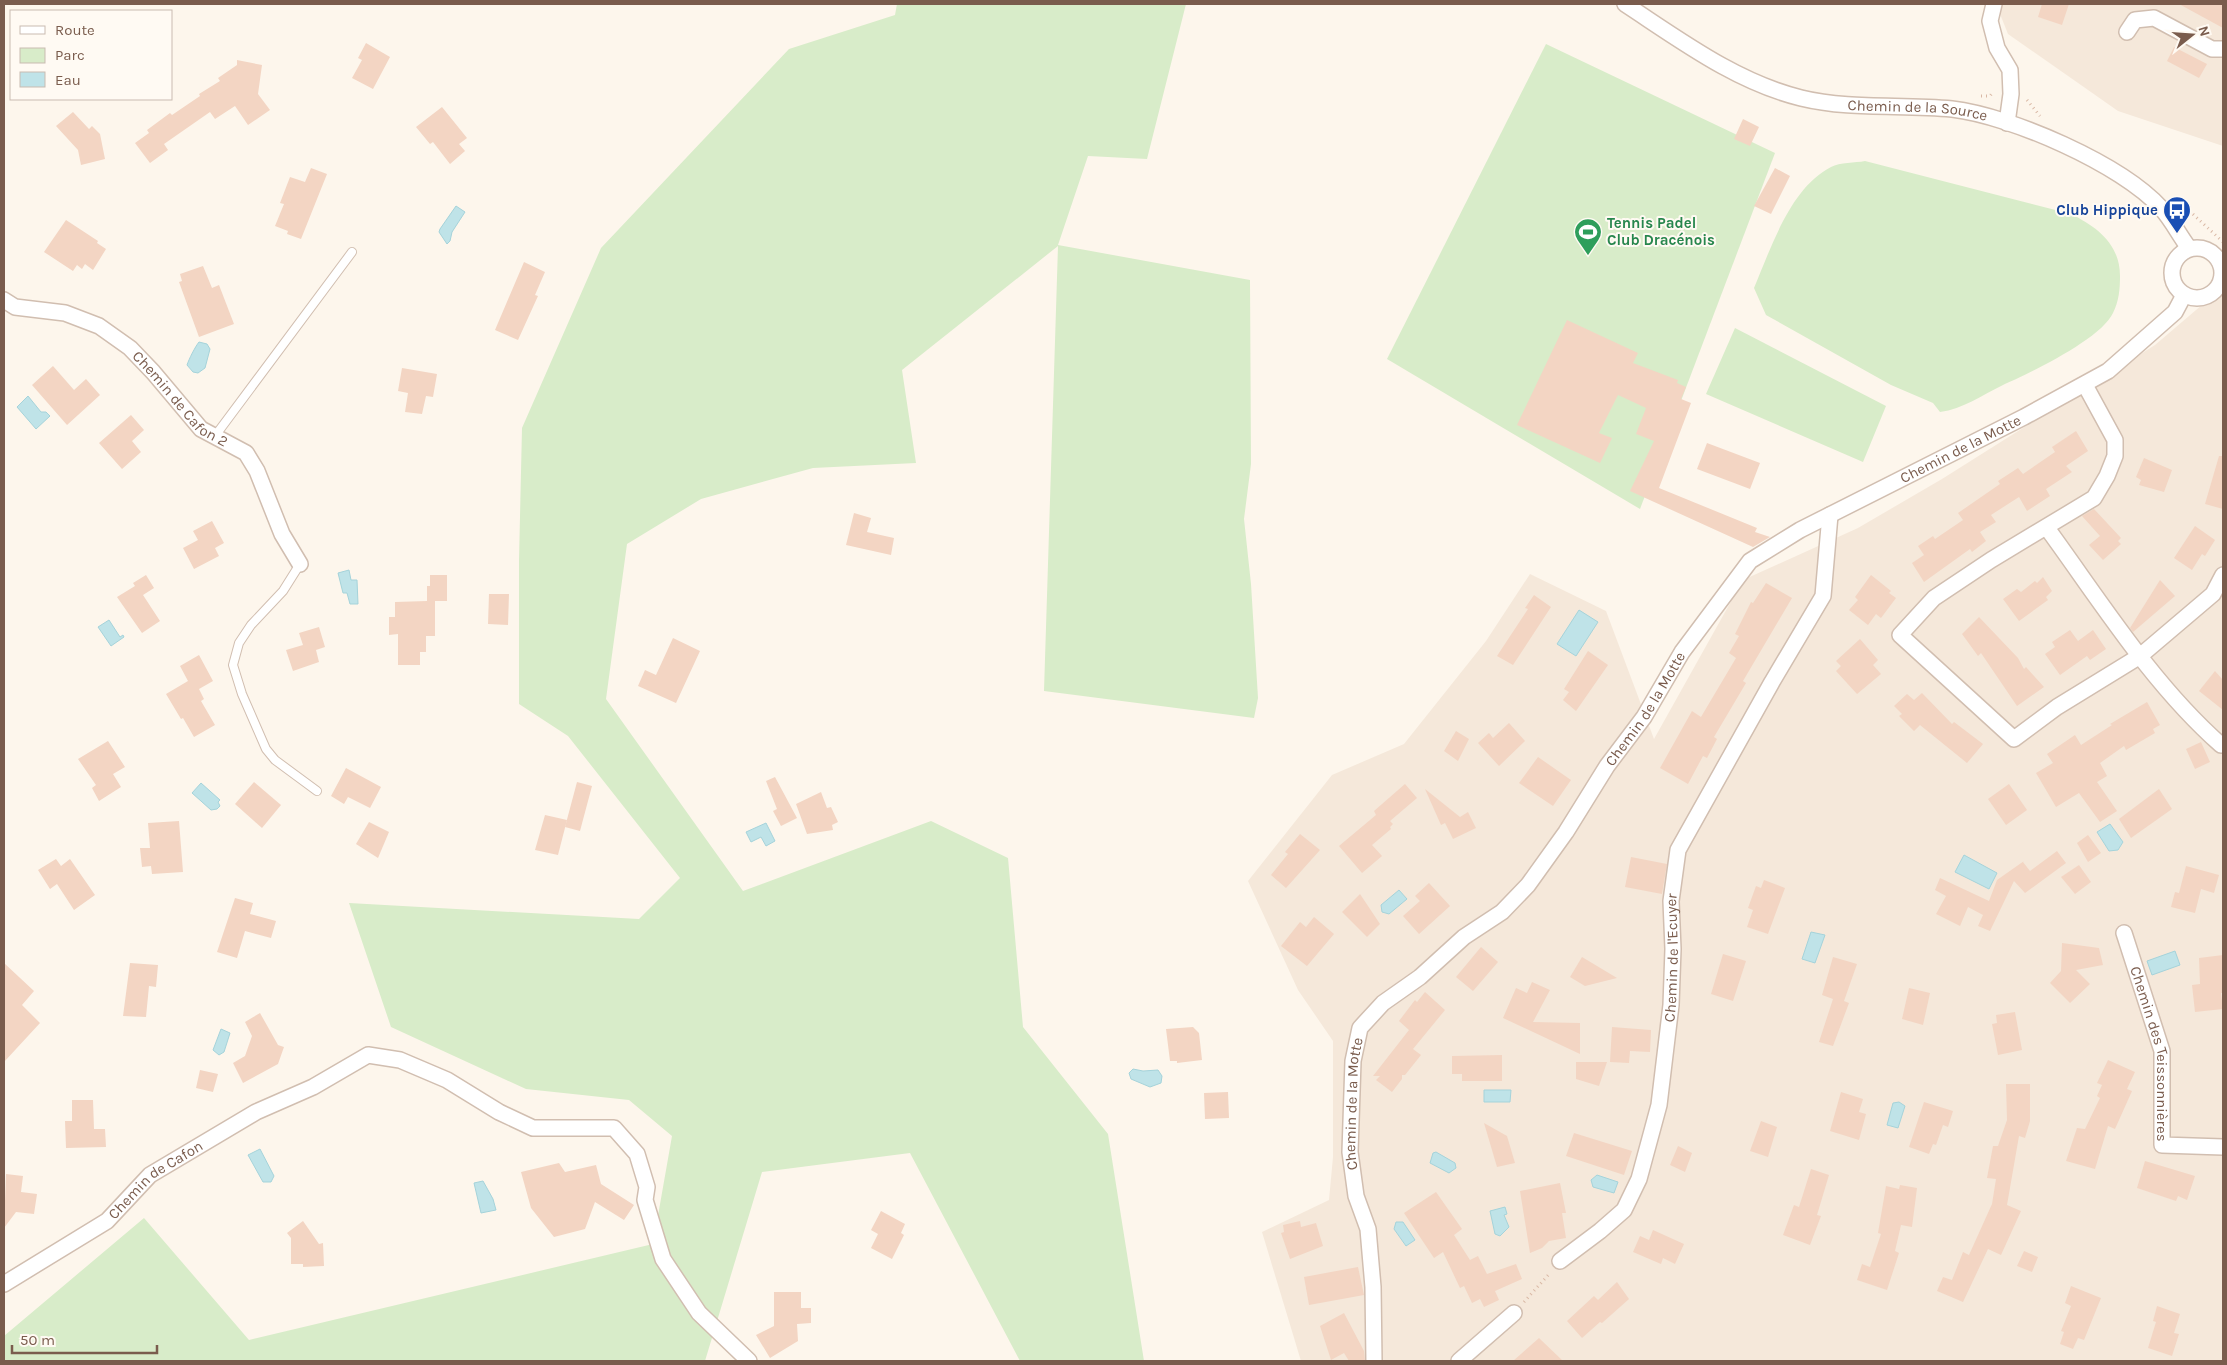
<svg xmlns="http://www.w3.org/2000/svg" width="2227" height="1365" viewBox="0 0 2227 1365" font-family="Karla,sans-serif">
	<rect width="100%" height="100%" fill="#fdf6ec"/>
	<g fill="#f5e8da">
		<polygon points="1996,4 2223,4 2223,146 2118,111 2008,34"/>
		<polygon points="2223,287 2223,1361 1301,1361 1262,1232 1329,1200 1333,1157 1333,1041 1298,990 1248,881 1332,775 1404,744 1486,641 1530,574 1606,611 1654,739 1743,580 1858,528 1942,479 2155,345"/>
	</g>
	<g fill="#d8ecc9">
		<polygon points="897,4 1186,4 1147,159 1088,156 1058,245 1250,280 1251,464 1244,519 1251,584 1258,698 1254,718 1044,691 1058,246 902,370 916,463 813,468 701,499 627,544 606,699 743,891 931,821 1008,858 1023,1027 1108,1134 1144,1361 1020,1361 910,1153 762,1172 705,1361 4,1361 4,1336 144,1218 249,1340 653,1244 672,1136 629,1100 526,1089 391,1027 349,903 639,919 680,878 568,736 519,704 519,561 522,428 601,248 789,49 895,15"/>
		<polygon points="1546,44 1775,153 1640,509 1387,359"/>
		<path d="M1865,161L2071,214C2097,227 2120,244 2120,276C2120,289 2119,301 2113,313C2101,339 2030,373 2003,385C1982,395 1963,409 1940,412L1933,403L1891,385L1766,315L1754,288C1771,248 1790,188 1831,167C1840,162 1855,163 1865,161Z"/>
		<polygon points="1735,328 1886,406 1863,462 1706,394"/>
	</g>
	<g fill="#bfe3e8" stroke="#a5d3da">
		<polygon points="456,206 465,212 452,232 450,241 447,244 439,232 440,229"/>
		<path d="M199,342L207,344L210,349L205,368L198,373L193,372L187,365C189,359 195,347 199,342Z"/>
		<polygon points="28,396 41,412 46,412 50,416 36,429 17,407"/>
		<polygon points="349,570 351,580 357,580 358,604 350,604 347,593 343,593 338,573"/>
		<polygon points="1579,610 1598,622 1576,656 1557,644"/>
		<polygon points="109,620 120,637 123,635 124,637 111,646 98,627"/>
		<polygon points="201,783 220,800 218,802 220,806 217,809 211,810 192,793"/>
		<polygon points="766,823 775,841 766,846 761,837 751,842 746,832"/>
		<polygon points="2110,824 2123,842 2118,850 2109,851 2097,832"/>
		<polygon points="1964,855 1997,873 1989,889 1955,872"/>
		<polygon points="1399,890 1407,899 1389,914 1382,912 1381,905"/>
		<polygon points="1811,932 1825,935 1815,963 1802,959"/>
		<polygon points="2175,951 2180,965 2152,975 2147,961"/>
		<polygon points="221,1029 230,1033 224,1052 219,1055 213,1050"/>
		<polygon points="1133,1069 1143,1071 1158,1070 1162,1076 1161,1083 1150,1087 1131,1079 1129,1073"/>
		<polygon points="1484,1090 1511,1090 1510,1102 1484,1102"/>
		<polygon points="1899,1102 1905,1106 1898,1128 1887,1125 1893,1103"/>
		<polygon points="260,1149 274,1176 271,1182 263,1182 248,1155"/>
		<polygon points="1436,1152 1455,1163 1456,1168 1449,1173 1430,1163 1433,1153"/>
		<polygon points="1597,1175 1618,1182 1614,1193 1593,1187 1591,1180"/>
		<polygon points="483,1181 493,1199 496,1210 481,1213 474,1183"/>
		<polygon points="1505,1207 1507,1214 1504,1215 1509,1227 1500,1236 1495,1234 1490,1211"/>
		<polygon points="1396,1222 1403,1222 1415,1240 1406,1246 1394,1229"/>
	</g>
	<g fill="#f3d5c3">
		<polygon points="2042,4 2069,4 2062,25 2038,17"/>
		<polygon points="2179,4 2223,4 2223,28"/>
		<polygon points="366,43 390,57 373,89 352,78 362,60 358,58"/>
		<polygon points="2174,47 2207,64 2199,78 2167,61"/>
		<polygon points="237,60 262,65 258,94 270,110 248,125 235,106 215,119 210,112 164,144 168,150 150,163 135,143 149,133 147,130 170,113 172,115 200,96 199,94 220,81 218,78 237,65"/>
		<polygon points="442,107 467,138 459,144 465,151 450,164 433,142 430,144 416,127"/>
		<polygon points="73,112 89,129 92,126 100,134 105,159 81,165 78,150 56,126"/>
		<polygon points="1743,119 1759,127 1750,146 1734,139"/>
		<polygon points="311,168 327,174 301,239 287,234 288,231 275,226 284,204 280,203 290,177 305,182"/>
		<polygon points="1775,168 1790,176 1771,214 1754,206"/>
		<polygon points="66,220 98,241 97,243 106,249 93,270 85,264 82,269 77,265 73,271 44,252"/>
		<polygon points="524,262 545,272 535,295 538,296 518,340 495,330"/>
		<polygon points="203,266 212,288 219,285 234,324 199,337 179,282 182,281 180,274"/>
		<polygon points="1567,320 1638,353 1633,363 1678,380 1677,383 1686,387 1681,399 1691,403 1659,488 1757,528 1755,532 1770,537 1753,547 1630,491 1654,441 1636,434 1646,408 1618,395 1599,433 1612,438 1600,463 1517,425"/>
		<polygon points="53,366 74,390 86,379 100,395 67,425 32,385"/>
		<polygon points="402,368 437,374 433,397 426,396 422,414 405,412 408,393 398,391"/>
		<polygon points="131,415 144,430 132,441 141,452 122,469 99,443"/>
		<polygon points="2076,431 2088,451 2066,466 2072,472 2046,489 2050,496 2027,511 2019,497 1991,515 1996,522 1980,532 1986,541 1972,552 1970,549 1924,582 1912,563 1924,555 1918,546 1933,536 1935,539 1963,520 1958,513 2000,484 1998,481 2018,468 2023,474 2055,452 2052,447"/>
		<polygon points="1707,443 1760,463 1750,489 1697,469"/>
		<polygon points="2219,456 2223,456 2223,509 2205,504"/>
		<polygon points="2144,458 2172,470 2164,492 2139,485 2141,480 2136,477"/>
		<polygon points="2094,509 2121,538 2118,541 2121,544 2103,560 2089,545 2100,536 2082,516"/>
		<polygon points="854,513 871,518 867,532 894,538 891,555 846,545"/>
		<polygon points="212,521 224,543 215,548 219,556 194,569 183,548 198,540 193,531"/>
		<polygon points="2195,526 2215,540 2205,556 2202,554 2192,570 2174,558"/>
		<polygon points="146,575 154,588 143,595 160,621 142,633 117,597 135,586 133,583"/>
		<polygon points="430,575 447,575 447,601 430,601 435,601 435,636 426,636 426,652 420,652 420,665 398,665 398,634 389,635 389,617 395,617 395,602 427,601 427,586 430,586"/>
		<polygon points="1871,575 1891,591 1889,593 1896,598 1881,618 1876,614 1868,625 1849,610 1858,600 1855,597"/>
		<polygon points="2043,577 2052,591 2046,597 2048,600 2019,621 2003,599 2017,589 2021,592 2035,581 2037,583"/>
		<polygon points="2160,580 2175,596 2133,632 2130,628"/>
		<polygon points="1766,583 1792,598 1743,681 1746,683 1714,737 1717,739 1707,758 1703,756 1688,784 1660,768 1692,711 1701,717 1736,658 1729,653 1739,636 1735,634 1751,602 1753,603"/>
		<polygon points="489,594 509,594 508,625 488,624"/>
		<polygon points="1534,595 1551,607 1513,665 1497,656 1528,609 1525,608"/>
		<polygon points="1979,617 2018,658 2024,669 2026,667 2044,687 2017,706 1981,653 1978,656 1962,634"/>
		<polygon points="319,627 325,647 316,650 319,662 293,671 286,650 303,645 299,633"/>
		<polygon points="2070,630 2078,641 2093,630 2106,649 2090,660 2087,656 2060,675 2045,654 2055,647 2052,642"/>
		<polygon points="673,638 700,651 676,703 638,686 645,670 656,675"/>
		<polygon points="1860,639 1878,660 1873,665 1881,674 1857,694 1836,671 1841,666 1836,661"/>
		<polygon points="1588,651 1608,665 1576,711 1563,700 1569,692 1564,689"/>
		<polygon points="199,655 213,681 199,689 204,699 201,701 215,725 194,737 183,718 181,719 166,694 188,681 180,666"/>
		<polygon points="2215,671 2223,680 2223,710 2199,691"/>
		<polygon points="1922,693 1952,724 1954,722 1983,744 1967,763 1920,725 1914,731 1899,716 1902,714 1894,706 1907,694 1914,700"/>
		<polygon points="2147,702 2160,725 2153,729 2155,733 2126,750 2124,746 2100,763 2107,776 2097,782 2117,811 2100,822 2079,793 2056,807 2036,773 2053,763 2047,754 2075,735 2081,745 2112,725 2110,724"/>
		<polygon points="1509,723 1525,741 1499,766 1478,743 1489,733 1493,738"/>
		<polygon points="1456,731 1469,739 1458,761 1444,751"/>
		<polygon points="108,741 125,767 113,774 121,787 99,801 92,788 96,785 78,759"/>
		<polygon points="2201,742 2210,762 2195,769 2186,749"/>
		<polygon points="1538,757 1571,780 1553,806 1519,783"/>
		<polygon points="346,768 381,787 370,808 348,797 344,804 331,796"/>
		<polygon points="775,777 797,818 781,826 773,811 777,809 766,781"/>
		<polygon points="254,782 281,805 262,828 235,804"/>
		<polygon points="577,782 592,786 580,831 565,827"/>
		<polygon points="1405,784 1417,798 1390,821 1393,824 1390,827 1391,829 1372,845 1382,856 1362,873 1339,846 1376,815 1374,811"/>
		<polygon points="2009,784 2027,810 2006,825 1988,799"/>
		<polygon points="1425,789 1460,817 1468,812 1476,828 1453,839 1445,823 1441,825"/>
		<polygon points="2159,789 2172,809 2131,838 2119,819"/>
		<polygon points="821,792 827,808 831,807 838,822 832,825 833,830 807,834 796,804"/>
		<polygon points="545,815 567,820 558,855 535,850"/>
		<polygon points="179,821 183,872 152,874 151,866 142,867 140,848 150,848 148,823"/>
		<polygon points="369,822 389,832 378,858 356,844"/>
		<polygon points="1300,834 1320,850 1286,888 1271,875 1288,854 1285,852"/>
		<polygon points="2088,835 2101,853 2088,862 2077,843"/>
		<polygon points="2057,851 2066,863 2025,893 2014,881 1990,931 1978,926 1983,915 1968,907 1960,926 1936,914 1946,896 1935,890 1940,878 1989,901 1997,880 2024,861 2023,862 2030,871"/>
		<polygon points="1631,857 1667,864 1662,894 1625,887"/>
		<polygon points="56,859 61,866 70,859 95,895 74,910 57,884 50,889 38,870"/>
		<polygon points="2079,865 2091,882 2075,894 2061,877"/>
		<polygon points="2186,866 2219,875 2214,893 2201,889 2195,913 2171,907 2175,892 2179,893"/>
		<polygon points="1764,880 1785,888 1768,934 1747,927 1753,910 1748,908 1756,886 1761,888"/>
		<polygon points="1429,883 1450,906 1419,934 1403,916 1420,901 1415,896"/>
		<polygon points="1360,894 1380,924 1367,937 1342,912"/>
		<polygon points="235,898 253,903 250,914 276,921 271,938 245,931 237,958 217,952"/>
		<polygon points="1314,917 1334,934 1307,966 1281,946 1300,922 1306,927"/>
		<polygon points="2062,943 2099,948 2103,965 2076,970 2090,984 2070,1003 2050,983 2061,971"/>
		<polygon points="1481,947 1498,962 1473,991 1456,977"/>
		<polygon points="1723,954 1746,961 1733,1001 1711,994"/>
		<polygon points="2223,955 2223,993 2221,993 2223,1009 2195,1012 2192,985 2200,984 2199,958"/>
		<polygon points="1582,957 1617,978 1585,986 1570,977"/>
		<polygon points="1833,957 1857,964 1844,1001 1849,1003 1833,1046 1819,1042 1833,999 1822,995"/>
		<polygon points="4,963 34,991 22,1005 40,1023 4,1062"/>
		<polygon points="130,963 158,965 156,987 149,986 146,1017 123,1016"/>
		<polygon points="1532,982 1550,990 1533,1022 1580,1023 1580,1054 1503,1018 1516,988 1527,993"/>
		<polygon points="1909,988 1930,993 1923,1025 1902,1019"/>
		<polygon points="1425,992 1445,1010 1413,1049 1421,1055 1405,1075 1402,1075 1402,1079 1392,1092 1376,1080 1380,1076 1373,1076 1409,1030 1399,1021 1415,1000 1417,1002"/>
		<polygon points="2015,1012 2022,1050 1998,1055 1992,1024 1997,1023 1996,1015"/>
		<polygon points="260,1013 278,1045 284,1047 278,1064 243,1083 233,1063 245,1056 252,1036 245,1022"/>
		<polygon points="1193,1027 1199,1033 1202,1060 1177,1063 1177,1061 1170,1061 1166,1029"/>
		<polygon points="1612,1027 1651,1030 1650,1052 1630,1051 1629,1063 1610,1062"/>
		<polygon points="1502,1055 1502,1081 1462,1081 1462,1074 1452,1074 1452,1056"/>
		<polygon points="2108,1060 2135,1072 2127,1089 2132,1091 2115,1129 2108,1126 2095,1169 2066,1161 2077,1128 2085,1129 2100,1098 2097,1096 2102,1085 2097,1083"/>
		<polygon points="1576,1062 1607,1062 1599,1086 1576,1079"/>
		<polygon points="200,1070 218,1074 213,1092 196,1088"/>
		<polygon points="2006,1084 2030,1084 2030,1121 2025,1138 2019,1136 2007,1205 2021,1211 2001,1255 1988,1249 1963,1302 1937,1291 1943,1277 1952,1280 1963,1252 1969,1255 1992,1204 1996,1179 1987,1178 1993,1146 1998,1146 2007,1120"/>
		<polygon points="1228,1092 1229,1118 1205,1119 1204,1093"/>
		<polygon points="1841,1092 1863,1099 1859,1112 1866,1114 1859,1140 1830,1131"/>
		<polygon points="72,1100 93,1100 94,1129 105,1129 106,1147 66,1148 65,1121 72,1121"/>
		<polygon points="1924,1102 1953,1111 1948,1127 1943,1125 1936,1145 1933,1144 1929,1154 1909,1147"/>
		<polygon points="1761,1121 1777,1127 1768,1157 1750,1151"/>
		<polygon points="1484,1123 1507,1136 1515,1163 1497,1167"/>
		<polygon points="1574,1133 1632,1151 1624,1175 1566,1156"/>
		<polygon points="1678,1146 1692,1153 1685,1172 1670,1165"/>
		<polygon points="2145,1161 2195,1176 2187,1200 2178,1196 2176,1201 2137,1188"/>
		<polygon points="559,1163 565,1172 596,1165 601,1184 634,1205 624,1220 595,1202 585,1229 554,1237 531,1208 521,1172"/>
		<polygon points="1811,1169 1829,1175 1817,1215 1821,1216 1810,1245 1783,1235 1794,1205 1799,1207"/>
		<polygon points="6,1174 23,1176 21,1192 37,1194 34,1214 16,1212 4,1228"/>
		<polygon points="1560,1183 1566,1213 1562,1213 1566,1238 1549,1241 1542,1248 1530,1253 1520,1191"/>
		<polygon points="1900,1185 1917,1188 1912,1227 1901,1225 1895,1251 1899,1253 1887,1290 1857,1280 1862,1264 1870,1267 1881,1234 1878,1233 1886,1186 1899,1189"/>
		<polygon points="1436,1192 1462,1229 1454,1235 1470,1260 1478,1256 1487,1274 1516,1264 1522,1279 1495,1291 1499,1300 1484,1307 1480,1299 1472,1303 1464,1286 1460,1288 1443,1252 1434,1258 1404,1213"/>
		<polygon points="881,1211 905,1224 901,1233 904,1235 892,1259 871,1248 878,1234 871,1230"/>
		<polygon points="303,1221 319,1244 323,1243 324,1266 303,1267 303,1264 291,1264 291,1238 287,1233"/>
		<polygon points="1300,1221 1301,1227 1316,1223 1323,1246 1290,1259 1281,1233 1284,1232 1283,1225"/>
		<polygon points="1653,1230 1684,1244 1675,1264 1663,1258 1661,1264 1633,1252 1640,1236 1649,1240"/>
		<polygon points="2024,1251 2038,1257 2032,1272 2017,1266"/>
		<polygon points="1358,1267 1364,1295 1309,1305 1304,1277"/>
		<polygon points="1617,1282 1629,1299 1602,1323 1600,1322 1582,1338 1567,1321 1594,1296 1598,1300"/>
		<polygon points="2071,1286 2101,1298 2084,1340 2078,1338 2073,1349 2060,1344 2064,1332 2061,1331 2071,1306 2065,1303"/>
		<polygon points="774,1292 801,1292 801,1308 811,1308 811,1323 797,1324 798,1341 770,1358 756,1335 774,1326"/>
		<polygon points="2157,1306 2180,1314 2174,1333 2179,1334 2172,1356 2148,1348 2156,1322 2153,1321"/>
		<polygon points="1344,1313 1364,1351 1365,1361 1349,1361 1344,1353 1331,1360 1320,1326"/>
		<polygon points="1539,1338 1563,1361 1513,1361"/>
	</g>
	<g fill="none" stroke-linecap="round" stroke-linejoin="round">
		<g stroke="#d1beb0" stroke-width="10">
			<g id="lane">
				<polyline points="215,436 352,252"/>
				<polyline points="300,564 283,591 251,625 239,643 233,665 242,694 266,749 275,760 317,791"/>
			</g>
		</g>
		<g stroke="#d1beb0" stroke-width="18">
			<g id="street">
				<path id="s1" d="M1625,4C1680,40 1736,82 1801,98C1850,110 1902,104 1952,109C2011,116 2121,164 2161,208C2172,220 2179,235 2189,248"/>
				<polyline points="1994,4 1990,21 1997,48 2010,70 2011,94 2007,123"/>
				<polyline points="2127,32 2135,20 2154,18 2212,49 2223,49"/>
				<circle cx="2197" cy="273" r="25"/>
				<path id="s2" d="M4,300L15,307L65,313L99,326L130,348L153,372L201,429L246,453L257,471L282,534L300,564"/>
				<polyline points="2085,385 2115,440 2115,456 2107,476 2094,498 1991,560 1934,598 1900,635 2014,739 2057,707 2140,656 2213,594 2223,575"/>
				<path d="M2047,528C2101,602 2152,684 2221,745"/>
				<path id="s3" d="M2124,933L2162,1051V1145L2223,1147"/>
				<path id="s4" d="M1560,1261L1600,1231L1624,1210L1639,1179L1659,1105L1671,1005L1673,949L1671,901L1678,850L1772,682L1823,596L1830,515"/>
				<path id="s5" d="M4,1284L107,1221L150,1175L256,1112L313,1087L368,1055L400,1060L447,1080L499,1112L533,1128H614L637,1154L647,1187L645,1200L663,1259L699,1313L749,1361"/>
				<path id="s6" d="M1374,1361L1373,1287L1368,1229L1356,1196L1350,1152L1353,1061L1360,1028L1383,1003L1420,977L1464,937L1502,912L1528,885L1566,832L1607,766L1644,717L1682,652L1750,561L1800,530L2024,417L2108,371L2175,312L2184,295"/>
				<polyline points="1459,1361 1514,1313"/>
			</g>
		</g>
		<g stroke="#d9b8a5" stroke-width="3" stroke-dasharray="1 4" stroke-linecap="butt">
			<polyline points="1981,96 1990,96 1993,92"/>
			<polyline points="2027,100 2040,116"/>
			<polyline points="2182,204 2223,242"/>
			<polyline points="1524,1302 1550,1273"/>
		</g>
		<use href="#lane" stroke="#fff" stroke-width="8"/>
		<use href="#street" stroke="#fff" stroke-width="15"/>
	</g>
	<defs>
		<g id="bus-pin" transform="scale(1.4375)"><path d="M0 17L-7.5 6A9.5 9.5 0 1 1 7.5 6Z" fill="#1a4fb4" stroke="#fffaf3"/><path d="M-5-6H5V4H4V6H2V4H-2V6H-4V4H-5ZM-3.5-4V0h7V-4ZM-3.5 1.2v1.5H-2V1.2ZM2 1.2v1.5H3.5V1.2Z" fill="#fff"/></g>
		<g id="stadium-pin" transform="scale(1.4375)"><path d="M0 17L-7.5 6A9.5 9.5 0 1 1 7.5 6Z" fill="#2e9e5b" stroke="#fffaf3"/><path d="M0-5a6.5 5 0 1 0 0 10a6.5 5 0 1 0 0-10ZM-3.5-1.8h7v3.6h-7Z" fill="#fff"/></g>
	</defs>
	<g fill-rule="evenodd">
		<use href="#bus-pin" x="2177" y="210"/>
		<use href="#stadium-pin" x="1588" y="232"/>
	</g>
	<g text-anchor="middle" stroke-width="4" stroke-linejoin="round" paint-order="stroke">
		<g font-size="15" fill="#7a5c4d" stroke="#fffaf3">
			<text dy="5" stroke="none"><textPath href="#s1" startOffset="318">Chemin de la Source</textPath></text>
			<text dy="5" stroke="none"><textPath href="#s2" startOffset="210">Chemin de Cafon 2</textPath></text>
			<text dy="5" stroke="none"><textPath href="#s6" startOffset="1190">Chemin de la Motte</textPath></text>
			<text dy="5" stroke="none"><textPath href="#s6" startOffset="770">Chemin de la Motte</textPath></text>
			<text dy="5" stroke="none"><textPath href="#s4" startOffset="341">Chemin de l'Ecuyer</textPath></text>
			<text dy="5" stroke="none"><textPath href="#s3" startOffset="125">Chemin des Teissonnières</textPath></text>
			<text dy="5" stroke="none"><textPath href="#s6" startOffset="260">Chemin de la Motte</textPath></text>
			<text dy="5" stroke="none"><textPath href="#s5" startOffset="185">Chemin de Cafon</textPath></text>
		</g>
		<g font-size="15" font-weight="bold" fill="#164399" stroke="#fffaf3" text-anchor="end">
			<text x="2158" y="215">Club Hippique</text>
		</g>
		<g font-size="15" font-weight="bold" fill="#27864d" stroke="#fffaf3" text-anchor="start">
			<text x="1607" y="228">Tennis Padel<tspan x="1607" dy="17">Club Dracénois</tspan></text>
		</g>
	</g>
	<rect width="2227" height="1365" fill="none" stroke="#7a5c4d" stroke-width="10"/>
	<rect x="10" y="10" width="162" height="90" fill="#fffaf3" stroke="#cabbb1"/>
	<rect x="20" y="26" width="25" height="8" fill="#ffffff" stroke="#cabbb1"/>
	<text x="55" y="35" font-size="15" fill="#7a5c4d">Route</text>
	<rect x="20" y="48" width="25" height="15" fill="#d8ecc9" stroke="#cabbb1"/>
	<text x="55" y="60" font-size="15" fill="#7a5c4d">Parc</text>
	<rect x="20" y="72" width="25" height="15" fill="#bfe3e8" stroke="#cabbb1"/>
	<text x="55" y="85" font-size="15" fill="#7a5c4d">Eau</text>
	<g transform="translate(2192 35) rotate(73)" stroke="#fffaf3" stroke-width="4" paint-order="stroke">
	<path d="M0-4L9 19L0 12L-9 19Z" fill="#7a5c4d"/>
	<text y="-8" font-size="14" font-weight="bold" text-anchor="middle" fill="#7a5c4d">N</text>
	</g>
	<path d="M12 1345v8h145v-8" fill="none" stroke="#7a5c4d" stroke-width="2.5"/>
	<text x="20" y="1345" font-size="15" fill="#7a5c4d" stroke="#fffaf3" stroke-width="4" paint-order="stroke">50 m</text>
</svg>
